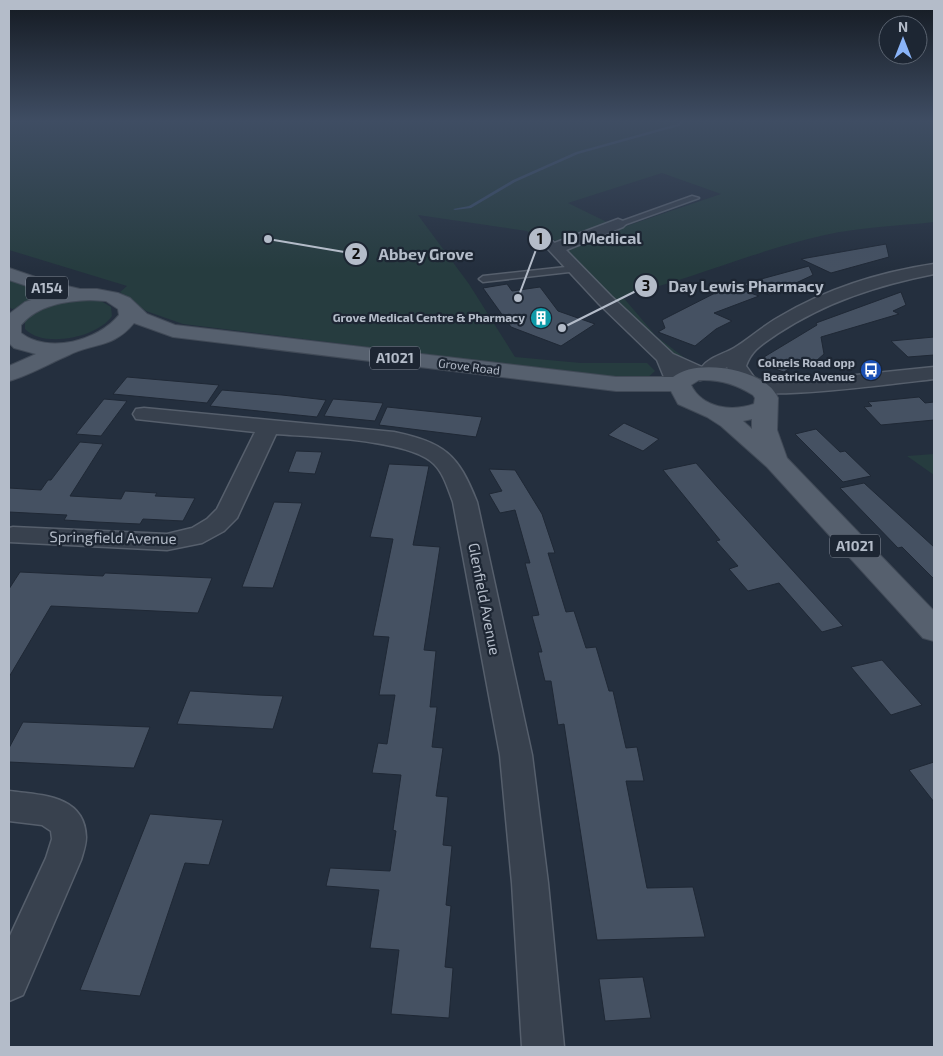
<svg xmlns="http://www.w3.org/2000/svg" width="943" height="1056" viewBox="0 0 943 1056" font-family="'Exo 2',sans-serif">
	<rect width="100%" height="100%" fill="#242f3e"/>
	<g fill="#263c3f">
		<path d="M9,121H934V222C899,226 860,227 825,235C756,250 691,280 622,296L656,336L690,362L677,363L570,259L566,250L579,242L721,194L662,173L568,203L609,223L557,244L553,239H535L527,231L418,215L469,284L515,357L581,363H647L655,371L645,380L624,379L183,324L146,311L120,292L127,286L9,250Z"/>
		<path d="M9,277L56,293C40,296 24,308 12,309L9,307Z"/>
		<path d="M73,299L101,301L111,307L112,316C98,337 44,349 25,329V320L36,310Z"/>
		<polygon points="934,454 934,475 907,456"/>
	</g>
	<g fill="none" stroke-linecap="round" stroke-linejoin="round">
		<polygon fill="#394c67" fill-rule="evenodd" points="680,121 684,121 679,126 578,154 515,182 471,208 455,210 453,209 469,206 513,180 576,152 677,124"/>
	</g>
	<g fill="#455162" stroke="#1f2835">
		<polygon points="886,244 889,257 831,273 801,259"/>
		<polygon points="809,266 813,275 770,295 743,284"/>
		<polygon points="507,284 512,291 540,287 558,311 595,324 561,346 511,327 483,288"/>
		<polygon points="733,287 759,296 714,313 732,321 716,329 695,346 658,332 665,328 662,320 721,290 725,291"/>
		<polygon points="901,292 906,305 893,311 899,314 821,337 824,354 808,368 796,364 784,372 760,364 765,360 764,357 817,325 816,323"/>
		<polygon points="934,337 934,355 908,357 891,341"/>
		<polygon points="127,377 219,385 207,403 113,394"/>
		<polygon points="222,390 282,395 326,400 317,417 210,406"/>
		<polygon points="919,397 925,403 934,402 934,420 881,425 864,407 872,406 868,402"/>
		<polygon points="104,399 127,401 101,436 76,434"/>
		<polygon points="333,399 383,403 375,421 324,416"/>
		<polygon points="387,407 455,414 482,417 476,437 379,425"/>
		<polygon points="624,423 659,439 643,451 608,435"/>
		<polygon points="816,429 840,452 845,451 871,476 843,482 795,434"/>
		<polygon points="80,442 103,444 70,496 121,499 125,491 157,493 155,496 195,498 183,521 143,519 140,524 96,522 64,520 67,515 9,512 9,488 41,490 48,480 51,480"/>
		<polygon points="296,451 322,452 315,474 288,472"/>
		<polygon points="696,463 717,487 843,626 822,632 779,583 748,591 729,569 738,566 716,541 720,540 663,470"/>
		<polygon points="389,464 429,466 413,545 440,547 424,650 436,651 430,707 437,707 432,747 443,748 436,796 448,797 443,845 452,846 446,905 451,906 445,967 453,968 449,1018 391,1014 399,950 370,948 379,890 326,886 330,868 390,871 396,831 393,830 401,775 372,773 378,743 387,744 395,695 379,695 389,637 373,636 393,539 370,537"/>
		<polygon points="489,469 515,470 542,514 555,553 548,553 566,612 574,611 586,648 596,647 609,691 613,691 626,748 637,747 644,781 626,781 647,888 693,887 705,937 597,940 564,724 558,725 551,681 545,681 538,652 542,652 532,616 539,615 525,563 530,563 515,510 500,513 489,494 502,491"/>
		<polygon points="864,483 934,547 934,579 902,547 898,548 840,488"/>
		<polygon points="274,502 302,503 273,588 242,587"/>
		<polygon points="20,572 103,576 105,573 212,578 198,613 51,606 9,677 9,589"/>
		<polygon points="882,660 922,705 891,715 851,667"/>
		<polygon points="190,691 257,695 283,696 273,729 177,724"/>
		<polygon points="23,722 150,727 134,768 9,762 9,748"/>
		<polygon points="934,762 934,802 909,770"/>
		<polygon points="150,814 223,820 209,865 185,863 140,996 80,990"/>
		<polygon points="643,977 651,1018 605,1021 599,979"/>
	</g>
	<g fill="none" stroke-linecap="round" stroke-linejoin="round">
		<g stroke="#565f6c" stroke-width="3">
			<g id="service">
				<polygon points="692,196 699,198 621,226 614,224"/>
				<polygon points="543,238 549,238 558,246 558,250 552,250 543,242"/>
				<polygon points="575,266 578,267 578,271 483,282 479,279 483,276"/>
			</g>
		</g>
		<g stroke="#565f6c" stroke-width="3">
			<g id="minor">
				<path d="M618,219L623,221L626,224L623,227L566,250L611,296L673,354L702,367C709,357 724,354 734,348C750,338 763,326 779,317C826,289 880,272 934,264V274C878,285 826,302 777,334C763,344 752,349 746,366L756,380L798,381L934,367V379C907,382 766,401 750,390C739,383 735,380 727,367L720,371L716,377L700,380L686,375L691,381L688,385L681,387L674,385L664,377L657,360L599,304L547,248L549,245Z"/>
				<path d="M144,408L394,432C445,443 458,454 477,502L532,755L548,883L564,1047H522L512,883L500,755L453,502C448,489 444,474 434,464C410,439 313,437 276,434L237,518L224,531L202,543L167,550L9,542V528L13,527L167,534L192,528L207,519L217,509L255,432L136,419L133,414L136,409Z"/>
				<path d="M9,791C41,795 85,795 86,837C86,845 83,853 81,860L23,995L9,1001V938L46,858L52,839L51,831L42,825L9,821Z"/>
			</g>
		</g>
		<g stroke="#414a57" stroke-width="2">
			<path id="primary" d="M9,268L50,282L80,289H97L118,293L130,298L147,314L175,325L616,377H673C695,359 749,368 769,386C773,389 776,394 778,398L777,430L787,458L934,611V641L923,638L767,467L721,426L707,417L678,404L671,391H616L173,337L134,323C114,348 93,343 69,355C50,363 30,375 9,381V366L36,354L14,348L9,343V314L25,302L51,294L9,280ZM90,300L106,301L118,309L119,315C98,341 48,354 21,333V325C38,305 66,301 90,300ZM699,380C720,379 736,384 753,395L755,398L754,404C732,412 702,408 691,385ZM752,419V429L743,421Z"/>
		</g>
		<use href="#service" fill="#38414e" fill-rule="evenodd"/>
		<use href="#minor" fill="#38414e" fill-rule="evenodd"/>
		<use href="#primary" fill="#56606e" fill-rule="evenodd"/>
	</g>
	<linearGradient id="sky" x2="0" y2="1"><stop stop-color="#141a22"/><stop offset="0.45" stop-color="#3f4d63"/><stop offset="1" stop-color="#3f4d63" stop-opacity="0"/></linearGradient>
	<rect width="943" height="269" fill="url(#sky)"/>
	<defs>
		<g id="building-disc" transform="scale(1.125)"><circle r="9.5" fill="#0f9aa8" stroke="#1d2633"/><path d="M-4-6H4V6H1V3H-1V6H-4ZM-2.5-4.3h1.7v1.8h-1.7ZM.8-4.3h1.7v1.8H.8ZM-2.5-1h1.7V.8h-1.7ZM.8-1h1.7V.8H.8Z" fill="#fff"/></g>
		<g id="bus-disc" transform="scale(1.125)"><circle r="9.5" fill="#1a4fb4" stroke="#1d2633"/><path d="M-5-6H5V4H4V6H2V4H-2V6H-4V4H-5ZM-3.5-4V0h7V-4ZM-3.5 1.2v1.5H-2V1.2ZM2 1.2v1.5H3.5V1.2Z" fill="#fff"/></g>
	</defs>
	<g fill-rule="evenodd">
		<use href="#building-disc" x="541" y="318"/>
		<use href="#bus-disc" x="871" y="370"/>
	</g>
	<g text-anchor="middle" stroke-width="4.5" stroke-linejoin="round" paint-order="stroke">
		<g font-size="12" font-weight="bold" fill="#b4bcc9" stroke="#1d2633" text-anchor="end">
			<text x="525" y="322">Grove Medical Centre &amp; Pharmacy</text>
			<text x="855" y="367">Colneis Road opp<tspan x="855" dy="14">Beatrice Avenue</tspan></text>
		</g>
		<g font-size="12" fill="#b4bcc9" stroke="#1d2633">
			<text transform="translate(469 367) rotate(7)" y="4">Grove Road</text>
		</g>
		<g fill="#1d2633" stroke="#878f9c" stroke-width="1">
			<rect x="26" y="276.5" width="42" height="23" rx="4"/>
			<rect x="370" y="346.5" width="50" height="23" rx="4"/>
			<rect x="830" y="534.5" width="50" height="23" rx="4"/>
		</g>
		<g font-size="14" font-weight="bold" fill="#b4bcc9">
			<text x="47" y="293">A154</text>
			<text x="395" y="363">A1021</text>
			<text x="855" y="551">A1021</text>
		</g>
		<g font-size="15" fill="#b4bcc9" stroke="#1d2633">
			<text transform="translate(113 538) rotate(1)" y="5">Springfield Avenue</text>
			<text transform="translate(484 599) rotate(79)" y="5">Glenfield Avenue</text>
		</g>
	</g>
	<path fill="none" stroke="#b4bcc9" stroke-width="2" d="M518 298L540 239M268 239L356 254M562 328L646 286"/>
	<g fill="#b4bcc9" stroke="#1d2633" stroke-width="2">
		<circle cx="518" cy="298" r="5"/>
		<circle cx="268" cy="239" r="5"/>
		<circle cx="562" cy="328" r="5"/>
		<circle cx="540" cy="239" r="12"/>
		<circle cx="356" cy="254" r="12"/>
		<circle cx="646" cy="286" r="12"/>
	</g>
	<g font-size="15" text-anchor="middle" font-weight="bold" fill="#111">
		<text x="540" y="244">1</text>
		<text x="356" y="259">2</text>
		<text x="646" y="291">3</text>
	</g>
	<g font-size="16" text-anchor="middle" font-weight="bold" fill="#b4bcc9" stroke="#1d2633" stroke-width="4.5" stroke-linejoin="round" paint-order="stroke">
		<text x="602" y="244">ID Medical</text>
		<text x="426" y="260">Abbey Grove</text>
		<text x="746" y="292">Day Lewis Pharmacy</text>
	</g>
	<rect width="943" height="1056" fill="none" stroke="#b4bcc9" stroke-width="20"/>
	<g transform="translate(903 40)"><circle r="24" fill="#1d2633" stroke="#59626f"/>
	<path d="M0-4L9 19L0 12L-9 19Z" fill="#8ab4f8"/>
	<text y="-8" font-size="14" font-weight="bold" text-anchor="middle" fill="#b4bcc9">N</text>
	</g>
</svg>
